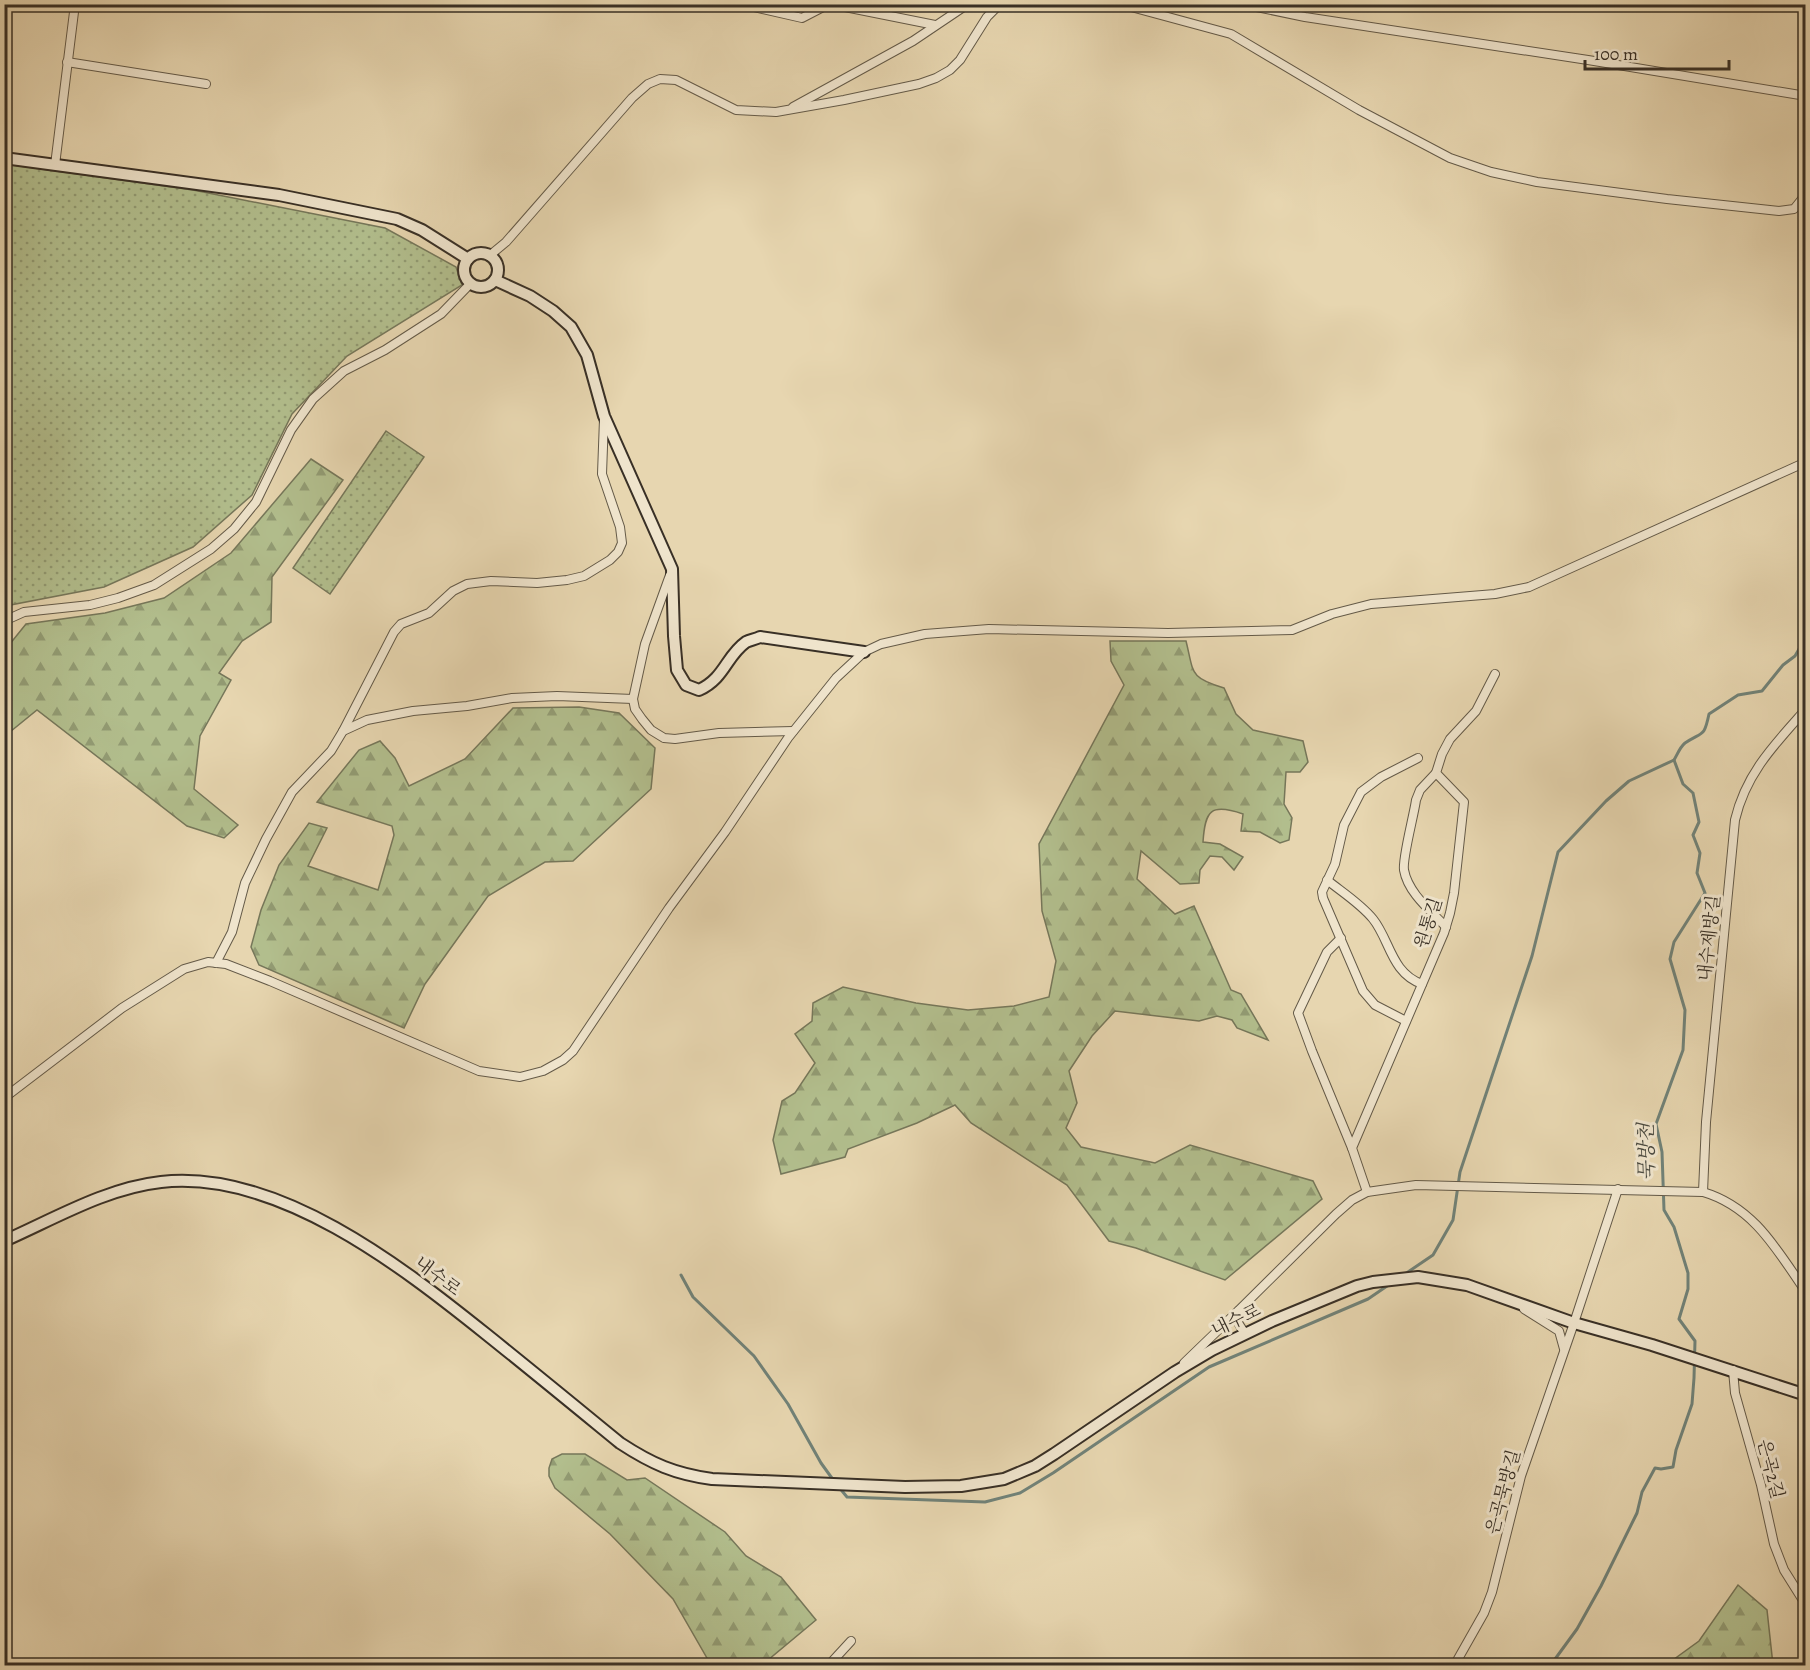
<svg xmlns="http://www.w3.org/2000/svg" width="1810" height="1670" viewBox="0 0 1810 1670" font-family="Alegreya,'Noto Serif KR',serif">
	<defs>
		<pattern id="grass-dots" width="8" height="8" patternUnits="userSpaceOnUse" patternTransform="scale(1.5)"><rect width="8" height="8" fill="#b2be8d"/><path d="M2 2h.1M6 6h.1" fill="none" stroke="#929b73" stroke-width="1.8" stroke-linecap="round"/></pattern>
		<pattern id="forest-firs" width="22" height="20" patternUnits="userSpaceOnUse" patternTransform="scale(1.5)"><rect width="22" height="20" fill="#b2be8d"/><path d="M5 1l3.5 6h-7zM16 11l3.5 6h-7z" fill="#929b73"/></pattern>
	</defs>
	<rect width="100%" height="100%" fill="#e7d6b0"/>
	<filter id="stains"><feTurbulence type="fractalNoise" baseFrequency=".00333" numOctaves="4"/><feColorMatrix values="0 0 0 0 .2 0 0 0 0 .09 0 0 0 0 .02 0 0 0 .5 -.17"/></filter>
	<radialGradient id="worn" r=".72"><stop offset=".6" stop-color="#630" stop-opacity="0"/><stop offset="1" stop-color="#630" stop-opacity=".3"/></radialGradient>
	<g fill="url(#grass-dots)" stroke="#76775a" stroke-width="1.5">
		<polygon points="5,164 193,190 385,228 456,267 462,285 347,356 292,414 252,495 193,547 104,587 5,606"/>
		<polygon points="386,431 424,457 330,594 293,568"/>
	</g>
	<g fill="url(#forest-firs)" stroke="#76775a" stroke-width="1.5">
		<polygon points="311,459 343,480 272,577 271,622 242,641 219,673 231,680 200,736 194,789 238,825 224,838 187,826 37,710 5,736 5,650 26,624 105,613 164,598 231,553"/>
		<path d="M1110,641H1186C1194,673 1189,678 1224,688L1236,714L1253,730L1303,741L1308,762L1300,772H1286L1284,804L1292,818L1289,840L1280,843L1260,832L1241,831L1243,814C1211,803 1205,810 1203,842L1220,844L1243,857L1234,870L1222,857L1210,856L1200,870L1199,883L1180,884L1141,851L1137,879L1175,914L1194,906L1231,990L1241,994L1268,1040L1237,1028L1232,1020L1217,1016L1199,1021L1115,1011L1092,1036L1069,1071L1077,1103L1066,1128L1081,1147L1155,1163L1190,1145L1313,1181L1322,1199L1225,1280L1136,1248L1109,1241L1067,1185L971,1123L955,1105L917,1123L848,1149L845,1157L781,1174L773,1140L782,1101L795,1093L815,1063L795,1034L812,1021L813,1003L843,987L916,1003L968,1010L1014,1006L1049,997L1056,961L1042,911L1039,844L1124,685L1111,661Z"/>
		<polygon points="579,707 619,713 655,748 651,789 573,861 545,862 488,896 425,984 404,1028 259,965 251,947 261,910 279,865 309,823 327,828 308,866 378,890 394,835 392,826 317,802 359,750 380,741 395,758 409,786 465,759 513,708"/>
		<polygon points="562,1454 585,1454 627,1480 645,1478 725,1532 746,1556 781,1577 816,1620 762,1665 711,1665 673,1599 610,1534 555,1488 549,1476 549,1468 552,1459"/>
		<polygon points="1738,1585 1767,1610 1773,1665 1666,1665 1699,1641"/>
	</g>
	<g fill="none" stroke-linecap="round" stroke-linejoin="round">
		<g stroke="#718278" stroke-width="3">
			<polyline points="1405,1274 1433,1255 1453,1220 1460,1172 1532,956 1558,852 1606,801 1629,781 1674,760"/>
			<polyline points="681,1275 693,1297 754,1356 788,1404 821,1463 834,1481"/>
			<polyline points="838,1486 847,1497 985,1502 1020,1493 1053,1473 1209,1367 1368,1299 1390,1284"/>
			<path d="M1550,1666L1577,1629L1601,1586L1637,1513L1642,1492L1655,1468L1661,1469L1673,1467L1676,1450L1692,1404L1694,1378L1695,1341L1679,1319L1688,1289V1273L1674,1227L1664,1210L1662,1152L1656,1124L1683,1050L1685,1010L1670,959L1674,942L1705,893L1697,873L1700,853L1693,835L1699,822L1693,793L1683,784L1674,760C1677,755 1680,747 1685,743C1703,731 1704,738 1709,714L1738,695L1762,691L1783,665L1795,656L1806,637"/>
		</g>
		<g stroke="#645a48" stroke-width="10">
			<g id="street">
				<polyline points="741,4 802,18 829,4"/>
				<polyline points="830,4 935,25"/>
				<polyline points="1120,4 1231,34 1359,110 1450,158 1491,172 1537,182 1667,199 1779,211 1794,209 1806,194"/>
				<polyline points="1242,4 1305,17 1588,60 1806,96"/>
				<polyline points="1795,4 1806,6"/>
				<polyline points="67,62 206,84"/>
				<polyline points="793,107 913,41 968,4"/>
				<polyline points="55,165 75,4"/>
				<polyline points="489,256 506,242 632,98 648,84 660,79 676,80 736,110 776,112 844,100 919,84 936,78 950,70 960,60 987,17 1000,4"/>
				<polyline points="670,575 645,644 633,699 635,709 642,719 651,730 664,738 675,739 719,733 793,731"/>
				<polyline points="4,621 24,612 90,605 118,598 154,585 211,549 234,529 256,502 291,430 313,399 344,371 385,350 441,314 471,283"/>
				<polyline points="343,731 394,632 401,624 429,613 453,591 467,584 491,581 537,583 567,580 584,576 610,560 618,552 622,543 620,527 602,474 604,419"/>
				<path d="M1436,773L1420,790L1416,800C1414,815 1402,859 1404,870C1408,893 1431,911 1446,927"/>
				<path d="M1327,880C1342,892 1361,904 1373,919C1390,940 1391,973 1422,984"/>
				<polyline points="1341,938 1327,952 1298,1013 1312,1051 1352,1148"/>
				<polyline points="216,963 232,932 245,883 266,839 292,792 331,751 343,731 367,720 413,711 467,706 512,698 557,696 633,699"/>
				<polyline points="1406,1021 1375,1005 1363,991 1323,898 1322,892 1335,864 1344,825 1361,792 1381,777 1418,758"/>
				<polyline points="4,1098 122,1008 184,969 208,962 226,964 270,981 479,1071 520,1077 543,1071 563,1060 573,1051 669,908 725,832 788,738 836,678 864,652 881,644 925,634 989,629 1168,633 1292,630 1332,614 1371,604 1495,594 1529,587 1806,462"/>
				<polyline points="1367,1192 1352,1148 1444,933 1450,913 1454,893 1464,802 1436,773 1442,754 1450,739 1476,711 1495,674"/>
				<path d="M1703,1192L1706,1122L1735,820C1746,773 1775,744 1806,709"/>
				<polyline points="1524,1309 1559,1331 1564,1349"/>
				<path d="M1245,1333C1239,1325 1234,1319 1239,1310L1336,1214L1352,1200L1367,1192L1416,1185L1703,1192C1754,1207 1777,1250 1806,1292"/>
				<polyline points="1184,1363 1238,1311"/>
				<polyline points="1733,1370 1735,1393 1761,1485 1774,1544 1784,1570 1806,1605"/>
				<polyline points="828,1666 851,1641"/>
				<polyline points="1454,1666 1484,1613 1492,1592 1521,1476 1574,1323 1618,1189"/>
			</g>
		</g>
		<g stroke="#393026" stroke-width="14">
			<g id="secondary">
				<polyline points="4,158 279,195 397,219 422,230 468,259"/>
				<circle cx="481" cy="270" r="17"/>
				<path d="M495,280L530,296L553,311L571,327L587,355L604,416L672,569L674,636L677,670L686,685L699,690C725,678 726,656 746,642C750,640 756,639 760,637L864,652"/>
				<path d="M4,1241C54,1219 106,1188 161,1182C277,1169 401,1266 486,1334C531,1370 576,1407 620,1443C652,1464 675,1474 712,1479L905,1487L961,1486L1004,1479L1035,1466L1054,1454L1175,1372L1212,1350L1272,1321L1357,1286L1373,1282L1418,1277L1467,1285L1574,1323L1652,1345L1806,1395"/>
			</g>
		</g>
		<use href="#street" stroke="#efe4cc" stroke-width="8"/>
		<use href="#secondary" stroke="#efe4cc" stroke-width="10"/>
	</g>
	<g text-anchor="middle" stroke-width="6" stroke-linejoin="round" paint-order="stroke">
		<g font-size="18" fill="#393026" stroke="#efe4cc">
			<text transform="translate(1428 923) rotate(-72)" y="6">원통길</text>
			<text transform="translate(1709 938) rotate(-84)" y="6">내수제방길</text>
			<text transform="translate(438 1276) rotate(37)" y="6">내수로</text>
			<text transform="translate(1236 1320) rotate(-26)" y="6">내수로</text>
			<text transform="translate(1771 1469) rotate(76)" y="6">은곡2길</text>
			<text transform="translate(1503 1492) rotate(-75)" y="6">은곡묵방길</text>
		</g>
		<g font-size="20" font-style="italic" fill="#4c4b41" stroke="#efe4cc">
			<text transform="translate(1646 1152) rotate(-91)" y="7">묵방천</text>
		</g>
	</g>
	<rect width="1810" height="1670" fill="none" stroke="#e7d6b0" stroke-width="24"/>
	<rect x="6" y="6" width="1798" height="1658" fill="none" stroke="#393026" stroke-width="3"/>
	<rect x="12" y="12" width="1786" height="1646" fill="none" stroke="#393026" stroke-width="1.5"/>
	<path d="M1585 60v9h144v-9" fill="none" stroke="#393026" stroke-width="3"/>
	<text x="1594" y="60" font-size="18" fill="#393026" stroke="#efe4cc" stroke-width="4.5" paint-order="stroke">100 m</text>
	<rect width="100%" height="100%" filter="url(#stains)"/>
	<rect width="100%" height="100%" fill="url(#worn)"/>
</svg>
